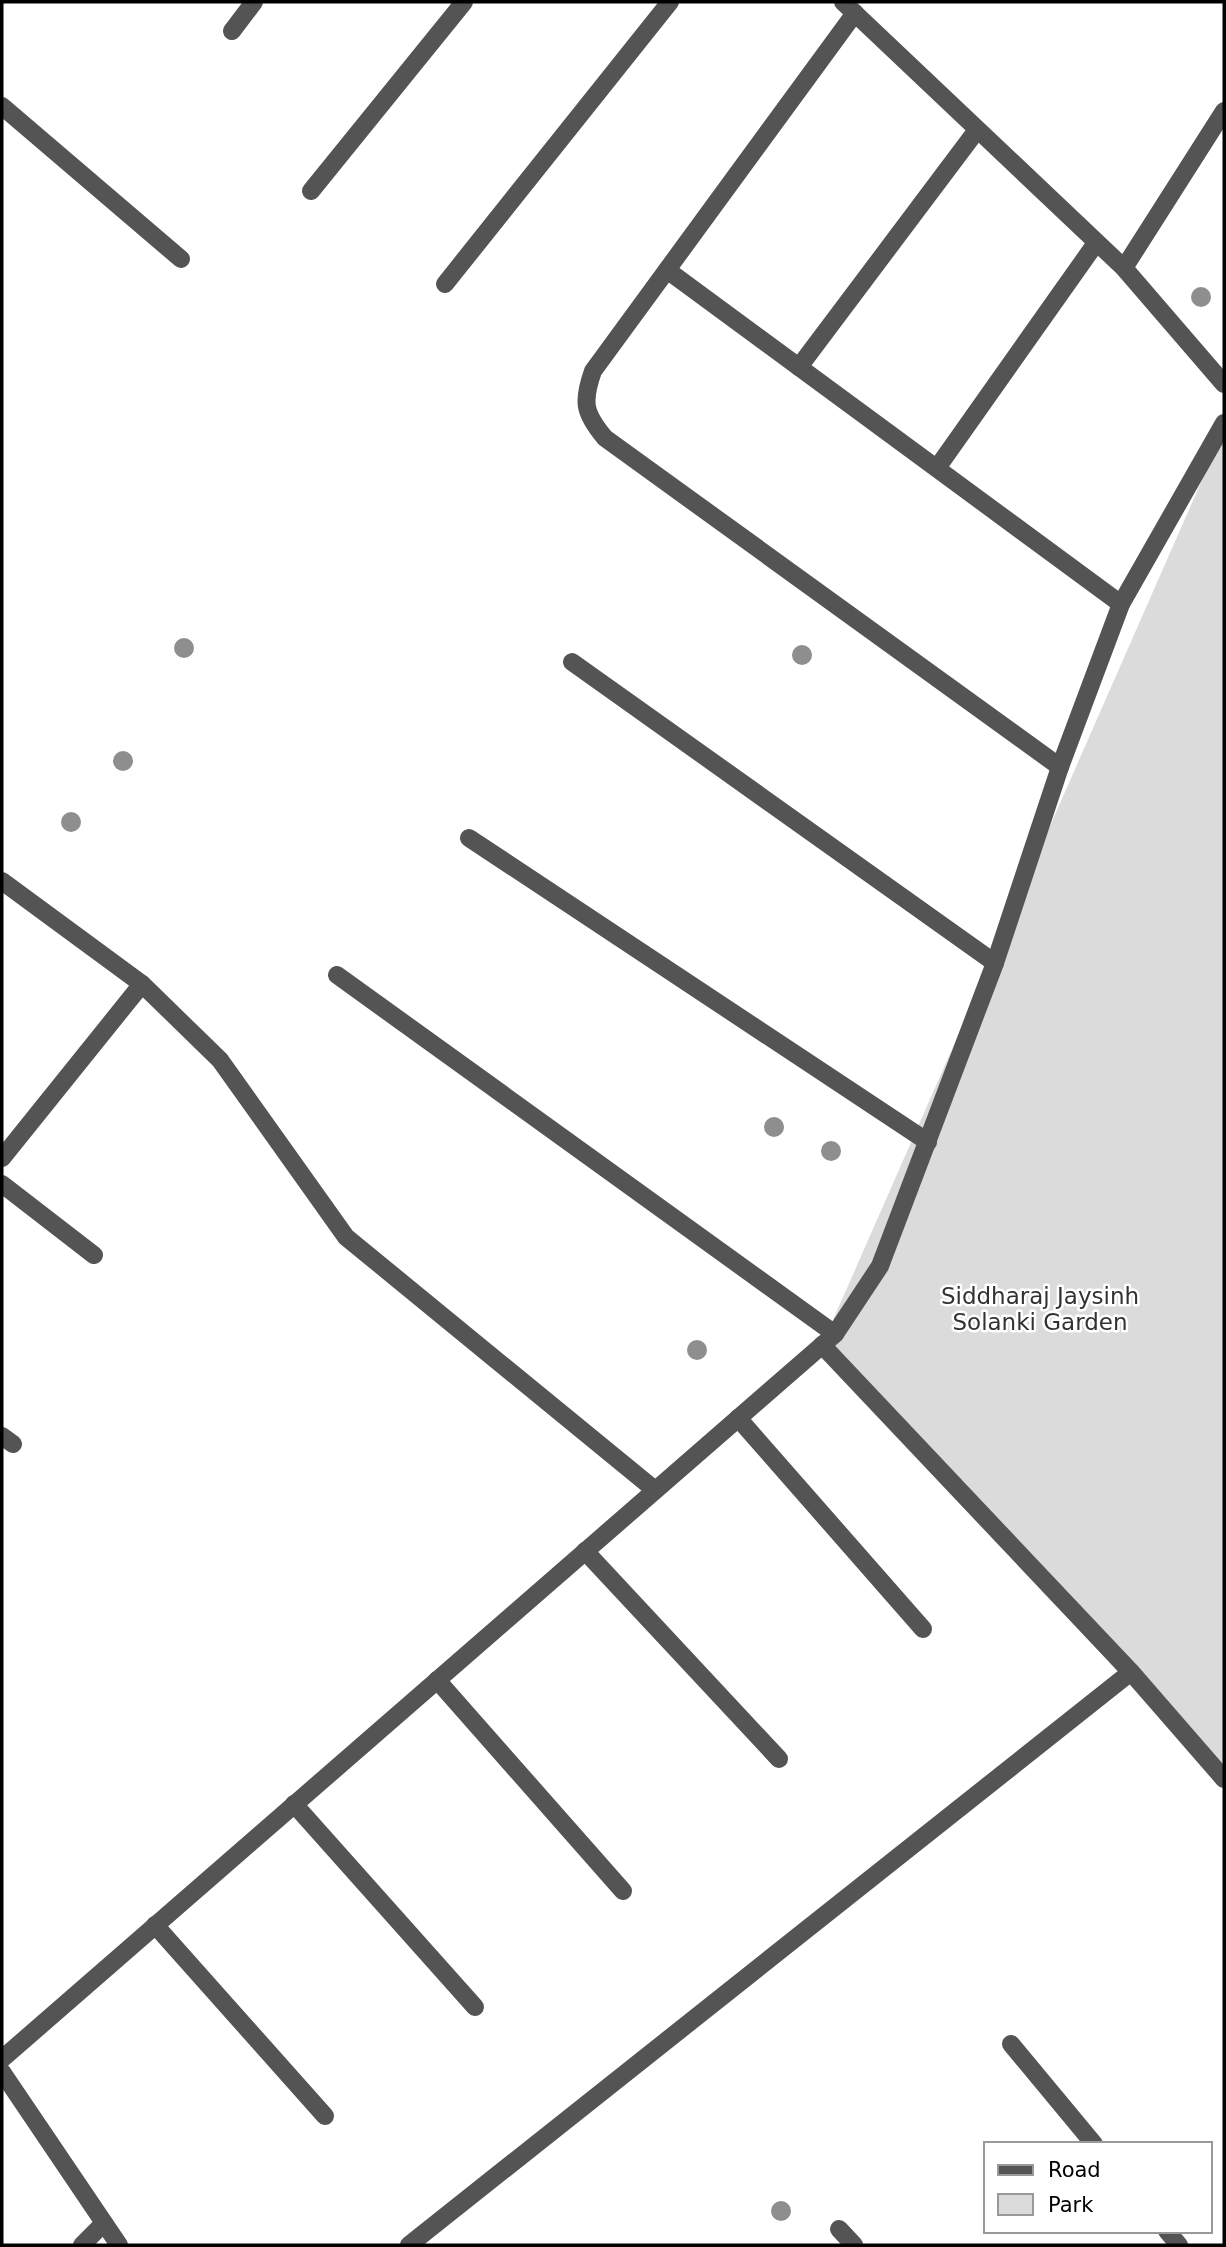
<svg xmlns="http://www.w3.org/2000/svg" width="1226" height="2247" viewBox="0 0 1226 2247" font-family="'DejaVu Sans',sans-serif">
	<rect width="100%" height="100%" fill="#fff"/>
	<polygon fill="#dbdbdb" points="1224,430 1224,1789 822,1345"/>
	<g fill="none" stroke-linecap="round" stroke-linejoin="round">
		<g stroke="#545454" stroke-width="18">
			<polyline points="843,2 1124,268 1224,384"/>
			<path d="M855,13L593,371C582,402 584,413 605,438L1060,767"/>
			<polyline points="232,31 254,2"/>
			<polyline points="2,106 181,259"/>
			<polyline points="311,191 464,2"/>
			<polyline points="1124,268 1224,111"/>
			<polyline points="667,270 1121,604"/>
			<polyline points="445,284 670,2"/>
			<polyline points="799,367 977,130"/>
			<polyline points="937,468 1096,243"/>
			<polyline points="572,662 995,963"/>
			<polyline points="469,838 928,1142"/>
			<polyline points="2,881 142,984 220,1060 346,1237 655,1490"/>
			<polyline points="337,975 835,1334"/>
			<polyline points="2,1158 142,984"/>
			<polyline points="2,1184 94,1255"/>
			<polyline points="822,1345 1131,1672 1224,1779"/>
			<polyline points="738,1418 923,1629"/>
			<polyline points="2,1436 13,1444"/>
			<polyline points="585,1551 779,1759"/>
			<polyline points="437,1680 623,1891"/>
			<polyline points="294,1804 475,2007"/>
			<polyline points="155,1925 325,2116"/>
			<polyline points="1011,2044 1094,2144"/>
			<polyline points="2,2059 835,1334 880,1266 995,963 1060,767 1121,604 1224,423"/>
			<polyline points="2,2072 119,2245"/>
			<polyline points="839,2229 854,2245"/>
			<polyline points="1167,2231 1179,2245"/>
			<polyline points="82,2245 104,2223"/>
			<polyline points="409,2245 1131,1672"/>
		</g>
	</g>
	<g fill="#8e8e8e">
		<circle cx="1201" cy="297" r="10"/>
		<circle cx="184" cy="648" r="10"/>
		<circle cx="802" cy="655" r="10"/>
		<circle cx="123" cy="761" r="10"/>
		<circle cx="71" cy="822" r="10"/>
		<circle cx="774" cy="1127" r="10"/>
		<circle cx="831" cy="1151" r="10"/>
		<circle cx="697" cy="1350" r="10"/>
		<circle cx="781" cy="2211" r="10"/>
	</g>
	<g text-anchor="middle" stroke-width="5" stroke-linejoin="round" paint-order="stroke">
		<g font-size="23" fill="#323232" stroke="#fff">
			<text x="1040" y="1304">Siddharaj Jaysinh<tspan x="1040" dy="26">Solanki Garden</tspan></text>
		</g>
	</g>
	<rect width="1226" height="2247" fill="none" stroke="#000000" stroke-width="7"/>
	<rect x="984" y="2142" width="228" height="91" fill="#ffffff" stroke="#999999" stroke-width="2"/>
	<rect x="998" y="2165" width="35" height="10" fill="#545454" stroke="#999999" stroke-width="2"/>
	<text x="1048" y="2177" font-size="21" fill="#000000">Road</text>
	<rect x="998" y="2194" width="35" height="21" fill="#dbdbdb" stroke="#999999" stroke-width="2"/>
	<text x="1048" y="2212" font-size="21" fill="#000000">Park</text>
</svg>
